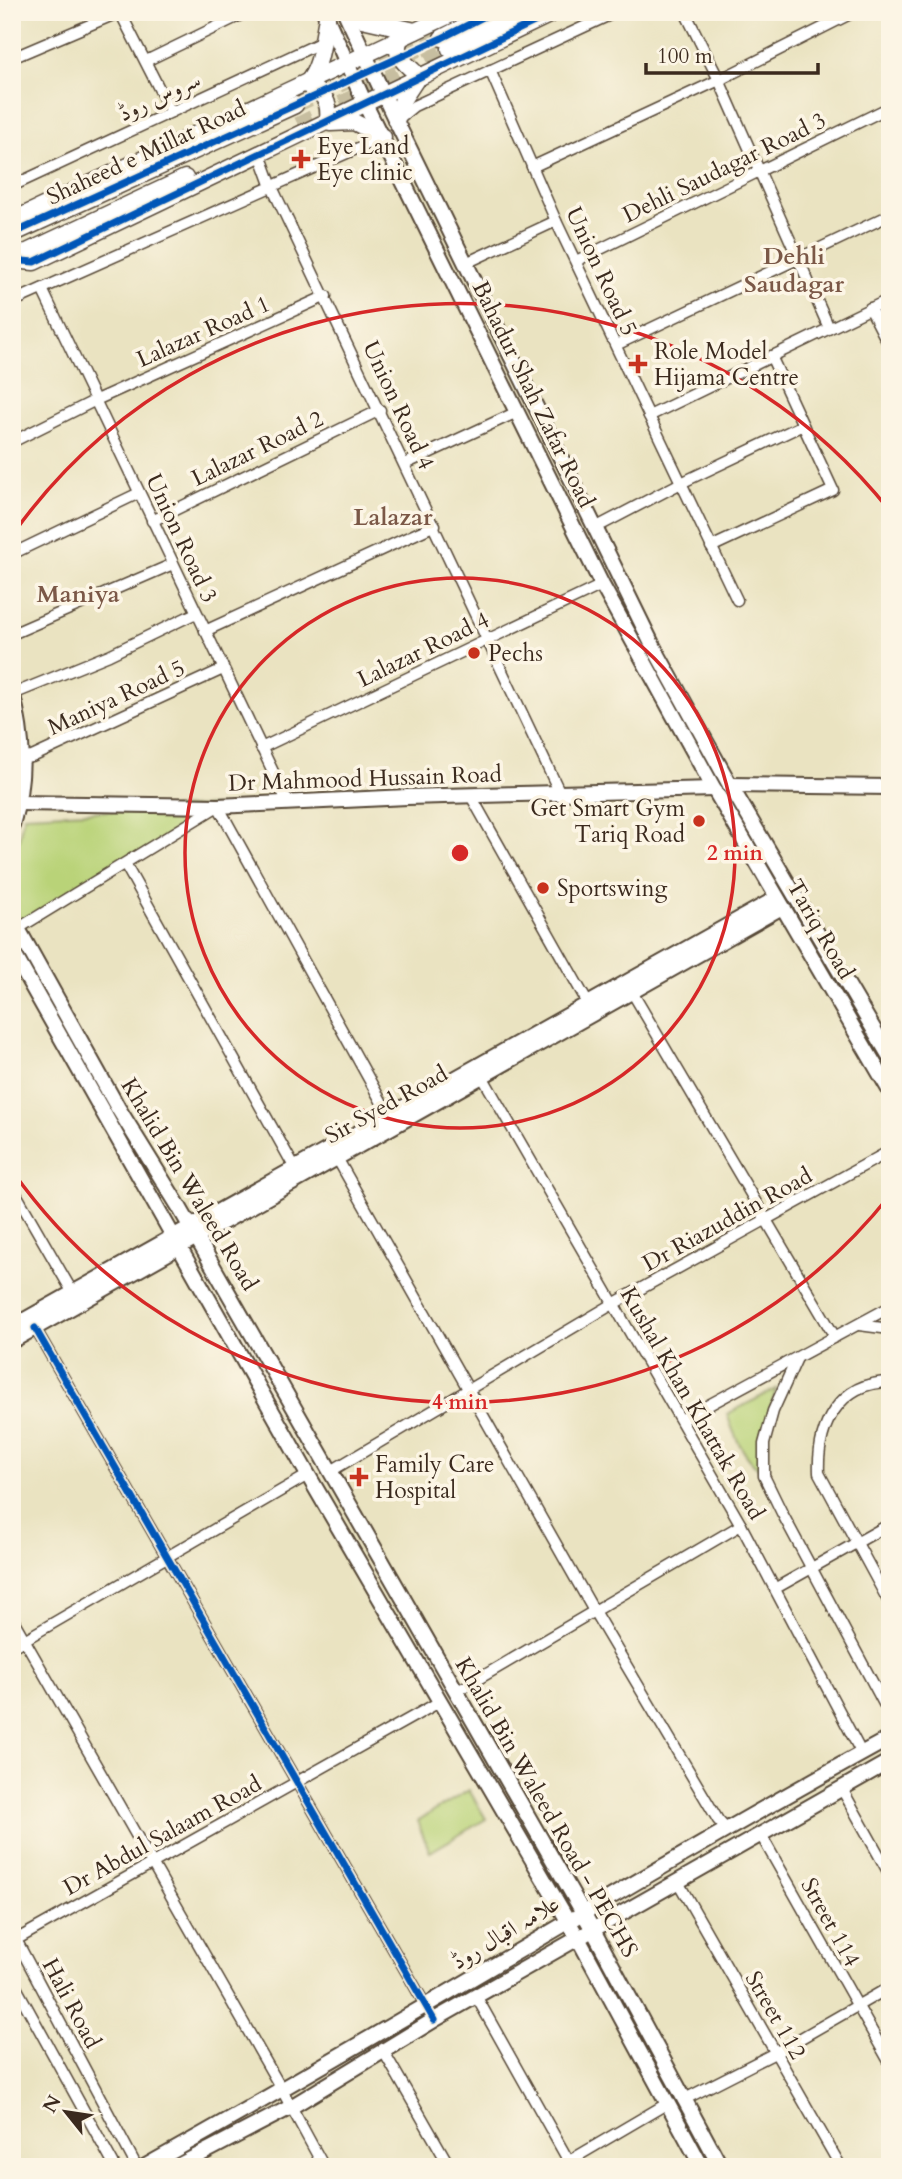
<svg xmlns="http://www.w3.org/2000/svg" width="902" height="2179" viewBox="0 0 902 2179" font-family="Cardo,Amiri,serif">
	<rect width="100%" height="100%" fill="#fcf5e5"/>
	<filter id="ink" filterUnits="userSpaceOnUse"><feTurbulence type="fractalNoise" baseFrequency=".0143" numOctaves="2"/><feDisplacementMap in="SourceGraphic" scale="14" xChannelSelector="R" yChannelSelector="G"/><feConvolveMatrix kernelMatrix="1 2 1 2 8 2 1 2 1" color-interpolation-filters="sRGB"/></filter>
	<filter id="wash" filterUnits="userSpaceOnUse"><feTurbulence type="fractalNoise" baseFrequency=".00686" numOctaves="4" result="noise"/><feDisplacementMap in="SourceGraphic" scale="28" xChannelSelector="R" yChannelSelector="G"/><feGaussianBlur stdDeviation="1.57" result="paint"/><feColorMatrix in="noise" values="0 0 0 0 0 0 0 0 0 0 0 0 0 0 0 0 0 1.4 0 .05"/><feComposite in="paint" operator="in"/></filter>
	<g filter="url(#wash)">
		<rect width="100%" height="100%" fill="#eae3c1"/>
		<g fill="#b9d378" stroke="#7a7e4b" stroke-width="2">
			<path d="M218,806L23,927C3,887 16,856 24,815Z"/>
			<path d="M776,1389L759,1449L761,1470C743,1457 734,1435 727,1414Z"/>
			<polygon points="469,1790 486,1819 430,1852 417,1821"/>
		</g>
	</g>
	<g filter="url(#ink)">
		<g fill="none" stroke-linecap="round" stroke-linejoin="round">
			<g stroke="#c7bea0" stroke-width="16" stroke-dasharray="16 8" stroke-linecap="butt">
				<polyline points="295,105 442,38"/>
				<polyline points="298,125 450,49"/>
			</g>
			<g stroke="#554636" stroke-width="13">
				<g id="street">
					<polyline points="120,12 171,112"/>
					<polyline points="685,12 719,80 829,328"/>
					<polyline points="12,58 120,12"/>
					<polyline points="146,61 247,12"/>
					<polyline points="490,70 556,221 737,600"/>
					<polyline points="397,120 414,106 616,12"/>
					<polyline points="260,154 272,187 560,793"/>
					<polyline points="532,167 719,80 854,12"/>
					<polyline points="12,186 322,42"/>
					<polyline points="576,261 890,107"/>
					<polyline points="466,263 556,221"/>
					<polyline points="42,289 288,803"/>
					<polyline points="12,302 383,137"/>
					<polyline points="870,308 890,347"/>
					<polyline points="616,345 890,215"/>
					<polyline points="649,416 890,299"/>
					<polyline points="12,442 96,400 326,296"/>
					<polyline points="405,464 517,412"/>
					<polyline points="152,521 380,410"/>
					<polyline points="595,528 681,483 803,425"/>
					<polyline points="711,547 833,490 771,356"/>
					<polyline points="12,554 139,493"/>
					<polyline points="205,631 435,525"/>
					<polyline points="12,634 173,564"/>
					<polyline points="13,694 109,655 196,613"/>
					<polyline points="261,748 602,585"/>
					<polyline points="24,758 32,757 223,669"/>
					<polyline points="471,796 590,1007"/>
					<polyline points="125,864 297,1172"/>
					<polyline points="14,931 218,806 391,1119"/>
					<polyline points="632,992 835,1337"/>
					<polyline points="482,1076 741,1525 862,1754"/>
					<polyline points="337,1158 594,1611 718,1820 727,1830"/>
					<polyline points="12,1187 73,1293"/>
					<polyline points="859,1325 890,1329"/>
					<polyline points="35,1328 434,2020"/>
					<polyline points="797,1358 773,1411 764,1444 764,1476 782,1513 890,1715"/>
					<path d="M890,1382C838,1382 817,1427 819,1473L890,1604"/>
					<polyline points="681,1420 890,1307"/>
					<polyline points="331,1471 613,1304 890,1151"/>
					<polyline points="776,1588 890,1524"/>
					<polyline points="12,1618 282,2090 324,2167"/>
					<polyline points="12,1647 308,1475"/>
					<polyline points="456,1692 741,1525"/>
					<polyline points="882,1766 890,1779"/>
					<polyline points="842,1789 890,1875"/>
					<polyline points="761,1835 890,2063"/>
					<polyline points="678,1882 841,2167"/>
					<polyline points="12,1932 137,2167"/>
					<polyline points="12,1942 441,1701"/>
					<polyline points="12,1980 115,2167"/>
					<polyline points="476,1996 572,2167"/>
					<polyline points="384,2052 450,2167"/>
					<polyline points="683,2100 775,2053 890,1987"/>
					<polyline points="559,2167 668,2103"/>
				</g>
			</g>
			<g stroke="#554636" stroke-width="18">
				<g id="secondary">
					<polyline points="345,12 396,121 652,644 730,785 890,1057"/>
					<polyline points="325,14 367,108 602,585 714,789 890,1091"/>
					<path d="M12,691C24,740 26,776 12,825"/>
					<polyline points="730,785 890,787"/>
					<polyline points="19,803 218,806 407,797 714,789"/>
					<polyline points="12,918 118,1108 178,1205 593,1930 721,2167"/>
					<polyline points="12,951 308,1475 578,1938 702,2167"/>
					<polyline points="12,1327 777,898"/>
					<polyline points="12,1341 782,907"/>
					<path d="M144,2167C395,2028 638,1876 890,1738"/>
					<polyline points="176,2167 291,2107 434,2020 890,1761"/>
				</g>
			</g>
			<g stroke="#554636" stroke-width="19">
				<g id="primary">
					<polyline points="351,12 362,19 415,31"/>
					<path d="M327,18C322,41 322,67 306,84C324,96 330,98 328,121"/>
					<path d="M401,38C390,55 409,66 420,77"/>
					<polyline points="442,38 493,12"/>
					<polyline points="450,49 528,12"/>
					<polyline points="396,121 403,99 415,81"/>
					<polyline points="330,123 354,122 383,137"/>
					<polyline points="12,228 22,216 456,12"/>
					<polyline points="12,234 295,105"/>
					<polyline points="12,259 185,178"/>
					<polyline points="12,260 34,262 555,12"/>
				</g>
			</g>
			<use href="#street" stroke="#fff" stroke-width="10"/>
			<use href="#secondary" stroke="#fff" stroke-width="14"/>
			<use href="#primary" stroke="#fff" stroke-width="16"/>
			<g stroke="#fcf5e5" stroke-width="11">
				<g id="cycleway">
					<polyline points="12,234 442,38 493,12"/>
					<polyline points="12,260 34,262 555,12"/>
					<polyline points="35,1328 434,2020"/>
				</g>
			</g>
			<use href="#cycleway" stroke="#0057b8" stroke-width="7"/>
		</g>
	</g>
	<g fill="none" stroke="#d62828" stroke-width="3.5">
		<circle cx="460" cy="853" r="275"/>
		<path d="M890 1195A549 549 0 0 1 13 1172M13 534A549 549 0 0 1 890 511"/>
	</g>
	<g fill="#c8321e" stroke="#fcf5e5" stroke-width="2.5">
		<path d="M297.5 148.5h7v7h7v7h-7v7h-7v-7h-7v-7h7z"/>
		<path d="M634.5 353.5h7v7h7v7h-7v7h-7v-7h-7v-7h7z"/>
		<circle cx="474" cy="653" r="7"/>
		<circle cx="699" cy="821" r="7"/>
		<circle cx="543" cy="888" r="7"/>
		<path d="M355.5 1466.5h7v7h7v7h-7v7h-7v-7h-7v-7h7z"/>
	</g>
	<g text-anchor="middle" stroke-width="7" stroke-linejoin="round" paint-order="stroke">
		<g font-size="23" fill="#3b2a1e" stroke="#fcf5e5">
			<text transform="translate(159 96) rotate(-25)" y="8">سروس روڈ</text>
			<text transform="translate(146 152) rotate(-25)" y="8">Shaheed e Millat Road</text>
			<text transform="translate(724 167) rotate(-26)" y="8">Dehli Saudagar Road 3</text>
			<text transform="translate(602 271) rotate(65)" y="8">Union Road 5</text>
			<text transform="translate(203 331) rotate(-24)" y="8">Lalazar Road 1</text>
			<text transform="translate(534 394) rotate(64)" y="8">Bahadur Shah Zafar Road</text>
			<text transform="translate(399 405) rotate(65)" y="8">Union Road 4</text>
			<text transform="translate(257 448) rotate(-26)" y="8">Lalazar Road 2</text>
			<text transform="translate(182 538) rotate(65)" y="8">Union Road 3</text>
			<text transform="translate(423 649) rotate(-26)" y="8">Lalazar Road 4</text>
			<text transform="translate(116 697) rotate(-25)" y="8">Maniya Road 5</text>
			<text transform="translate(365 778) rotate(-2)" y="8">Dr Mahmood Hussain Road</text>
			<text transform="translate(821 929) rotate(60)" y="8">Tariq Road</text>
			<text transform="translate(386 1104) rotate(-29)" y="8">Sir Syed Road</text>
			<text transform="translate(190 1184) rotate(59)" y="8">Khalid Bin Waleed Road</text>
			<text transform="translate(727 1219) rotate(-29)" y="8">Dr Riazuddin Road</text>
			<text transform="translate(693 1403) rotate(60)" y="8">Kushal Khan Khattak Road</text>
			<text transform="translate(547 1807) rotate(60)" y="8">Khalid Bin Waleed Road - PECHS</text>
			<text transform="translate(162 1835) rotate(-29)" y="8">Dr Abdul Salaam Road</text>
			<text transform="translate(831 1922) rotate(61)" y="8">Street 114</text>
			<text transform="translate(505 1932) rotate(-31)" y="8">علامہ اقبال روڈ</text>
			<text transform="translate(72 2003) rotate(62)" y="8">Hali Road</text>
			<text transform="translate(776 2015) rotate(60)" y="8">Street 112</text>
		</g>
		<g font-size="23" fill="#3b2a1e" stroke="#fcf5e5" text-anchor="start">
			<text x="317" y="154">Eye Land<tspan x="317" dy="26">Eye clinic</tspan></text>
			<text x="654" y="359">Role Model<tspan x="654" dy="26">Hijama Centre</tspan></text>
			<text x="488" y="661">Pechs</text>
			<text x="685" y="816" text-anchor="end">Get Smart Gym<tspan x="685" dy="26">Tariq Road</tspan></text>
			<text x="557" y="896">Sportswing</text>
			<text x="375" y="1472">Family Care<tspan x="375" dy="26">Hospital</tspan></text>
		</g>
		<g font-size="24" font-weight="bold" fill="#7b5847" stroke="#fcf5e5">
			<text x="794" y="264">Dehli<tspan x="794" dy="28">Saudagar</tspan></text>
			<text x="393" y="525">Lalazar</text>
			<text x="78" y="602">Maniya</text>
		</g>
	</g>
	<circle cx="460" cy="853" r="10" fill="#d62828" stroke="#fcf5e5" stroke-width="3.5"/>
	<g font-size="21" text-anchor="middle" font-weight="bold" fill="#d62828" stroke="#fcf5e5" stroke-width="7" stroke-linejoin="round" paint-order="stroke">
		<text x="735" y="860">2 min</text>
		<text x="460" y="1409">4 min</text>
	</g>
	<rect width="902" height="2179" fill="none" stroke="#fcf5e5" stroke-width="42"/>
	<g transform="translate(66 2112) rotate(300)" stroke="#fcf5e5" stroke-width="5" paint-order="stroke">
	<path d="M0-5L12 26L0 18L-12 26Z" fill="#3b2a1e"/>
	<text y="-10" font-size="19" font-weight="bold" text-anchor="middle" fill="#3b2a1e">N</text>
	</g>
	<path d="M646 63v10h172v-10" fill="none" stroke="#3b2a1e" stroke-width="3.5"/>
	<text x="657" y="63" font-size="21" fill="#3b2a1e" stroke="#fcf5e5" stroke-width="5" paint-order="stroke">100 m</text>
</svg>
